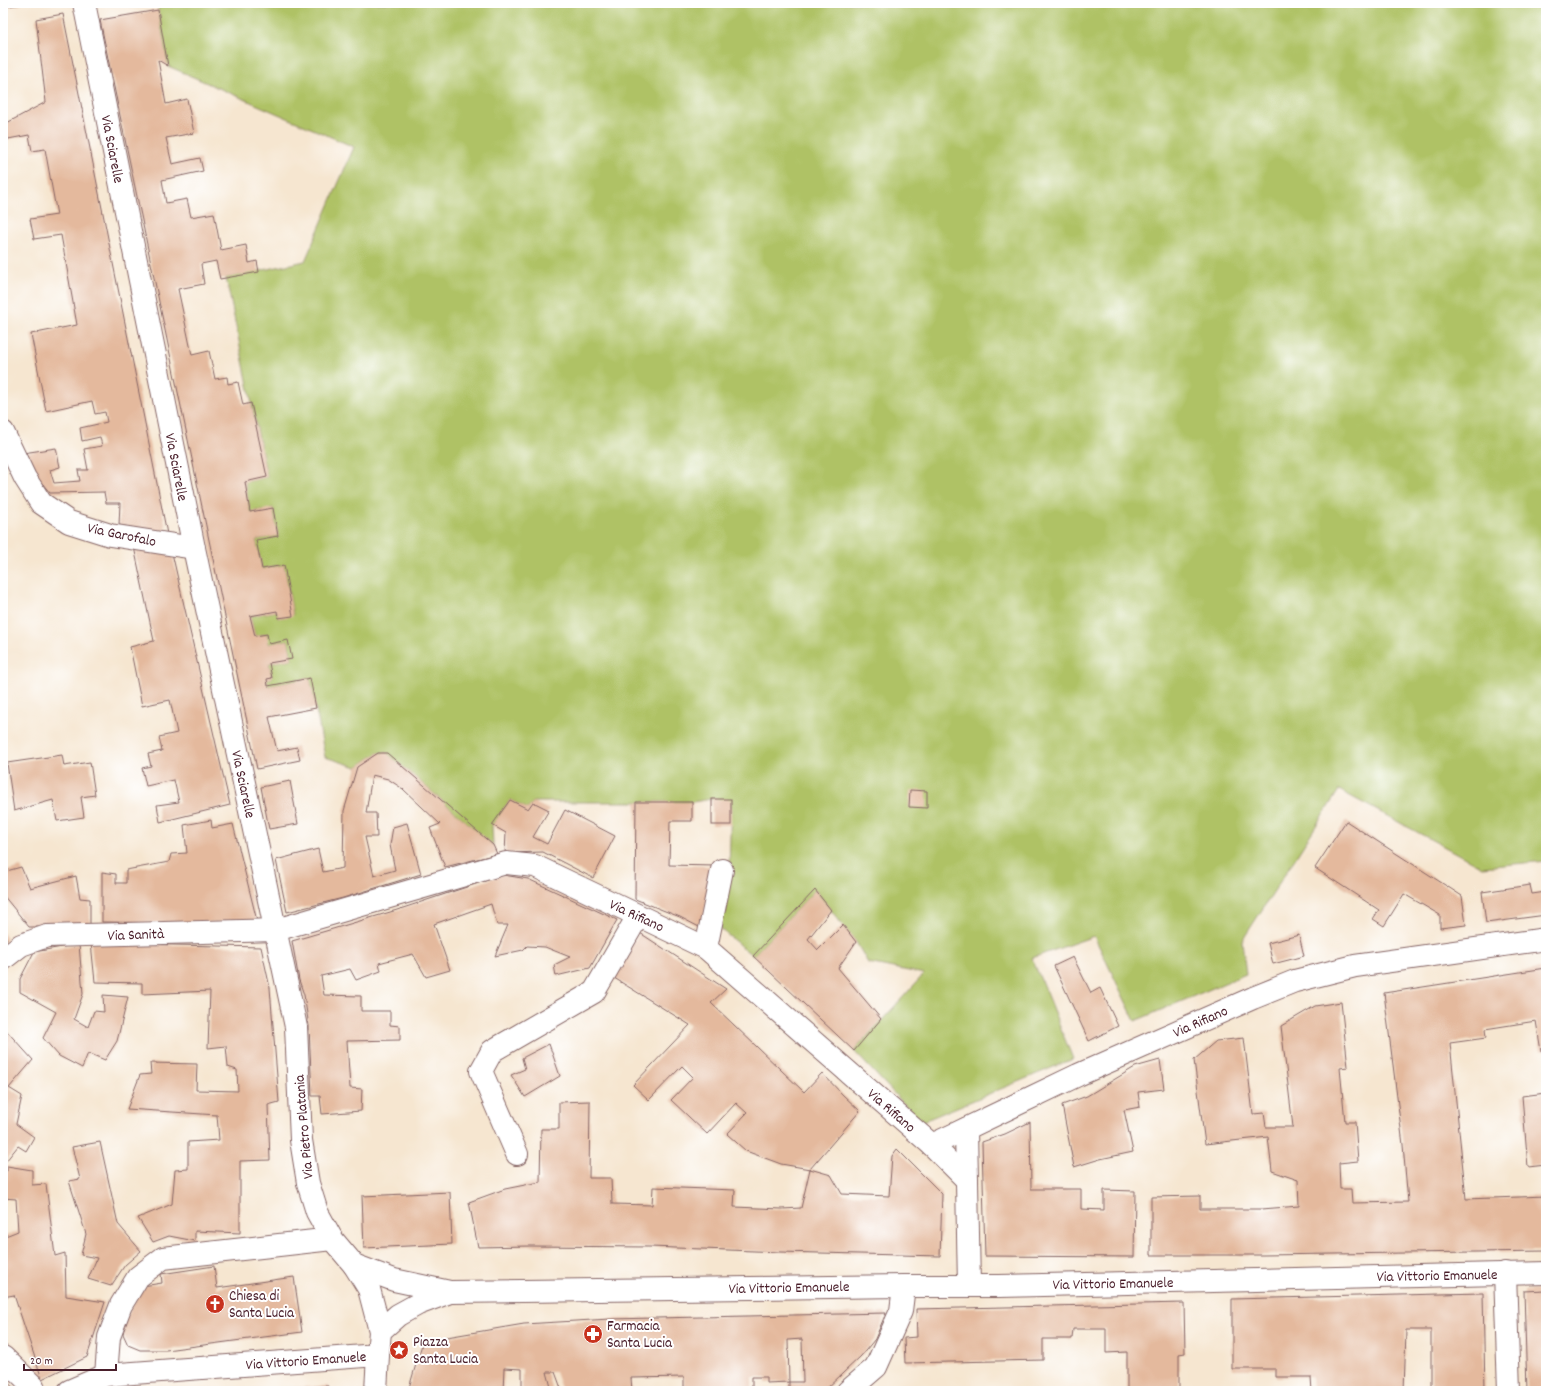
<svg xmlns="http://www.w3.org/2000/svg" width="1549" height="1394" viewBox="0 0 1549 1394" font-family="Dekko,sans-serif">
	<rect width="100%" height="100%" fill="#fff"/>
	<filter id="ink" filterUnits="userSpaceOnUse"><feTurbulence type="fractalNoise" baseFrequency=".025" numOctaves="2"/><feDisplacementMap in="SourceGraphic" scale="8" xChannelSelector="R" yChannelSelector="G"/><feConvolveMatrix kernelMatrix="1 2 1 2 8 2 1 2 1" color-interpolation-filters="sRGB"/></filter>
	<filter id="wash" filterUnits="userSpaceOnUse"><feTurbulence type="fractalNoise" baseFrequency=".012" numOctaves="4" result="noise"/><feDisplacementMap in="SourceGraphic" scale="16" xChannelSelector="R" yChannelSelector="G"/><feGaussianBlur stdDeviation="0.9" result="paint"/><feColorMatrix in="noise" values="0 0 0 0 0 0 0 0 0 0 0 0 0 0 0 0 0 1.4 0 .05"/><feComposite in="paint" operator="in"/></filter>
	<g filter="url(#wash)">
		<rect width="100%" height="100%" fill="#f6e6d0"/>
		<polygon fill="#afc265" stroke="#7c7048" points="160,3 1546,3 1546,861 1482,867 1339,790 1242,941 1246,974 1135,1021 1094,936 1032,958 1073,1059 921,1122 854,1051 924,974 868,963 856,942 815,890 753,956 719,928 729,872 731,800 712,799 692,802 533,802 528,809 510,800 492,825 493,845 387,753 378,753 357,767 325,757 310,678 268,686 267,679 272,678 269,663 292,659 288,640 269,644 267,634 255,636 250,616 277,611 278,618 293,615 284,565 262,569 256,540 278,536 273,508 250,512 245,482 267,477 226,278 305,261 354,147 168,66 158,10"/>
		<g id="blocks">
			<g fill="#e4b99d">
				<polygon points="3,3 22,3 22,4 3,7"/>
				<polygon points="158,10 168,66 158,60 166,104 187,99 194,133 166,138 172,164 200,158 203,171 162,180 166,203 187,199 191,217 214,213 221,250 246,245 249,263 257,261 259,272 220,279 216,261 201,264 204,284 178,289 192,355 209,351 215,379 227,377 228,384 238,382 243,405 251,403 267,477 245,482 250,512 273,508 278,536 256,540 262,569 284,565 293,616 278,618 277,611 250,616 255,636 267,634 269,644 288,640 292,659 269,663 272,678 267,679 268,686 310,678 316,708 269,717 277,751 297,747 300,760 257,769 100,20"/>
				<polygon points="63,14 136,378 167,534 119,525 120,503 106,503 104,492 50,493 34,473 23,453 56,448 60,467 50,470 54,483 80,481 78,470 88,470 84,449 102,446 100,437 82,441 80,428 107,422 105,412 95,414 92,401 46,411 31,334 77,325 61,235 34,239 30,219 57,215 45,149 32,151 29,135 3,140 3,125 46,102 36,19"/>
				<polygon points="134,547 172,553 230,805 160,822 157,805 179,802 174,780 146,786 142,768 151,766 148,754 162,751 159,737 177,733 170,700 142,706 130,647 154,641"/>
				<polygon points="378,753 387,753 493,845 497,854 445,867 430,828 440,824 403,789 388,779 372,775 366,813 376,813 377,837 365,837 374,876 395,870 390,845 393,827 407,823 421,874 343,898 287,912 276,860 318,849 323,872 343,868 344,811 357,767"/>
				<polygon points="62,755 64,766 90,762 95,795 81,797 84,817 57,821 53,800 14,811 7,763"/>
				<polygon points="290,781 298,824 269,829 261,787"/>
				<polygon points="910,790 927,791 927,808 909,807"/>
				<rect x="712" y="799" width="19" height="26"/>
				<polygon points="510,800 528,809 533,802 549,810 533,837 547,844 565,810 615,836 593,878 543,852 505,853 506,833 492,825"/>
				<polygon points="636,802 692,802 692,821 670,821 669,865 714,866 701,928 680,917 635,899"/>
				<polygon points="211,820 212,828 233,824 257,921 184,923 102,922 102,872 116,874 116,883 126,883 126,870 169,862 171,854 187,853 184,825"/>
				<polygon points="1346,821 1462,896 1466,925 1440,928 1440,915 1404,894 1384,926 1373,919 1379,910 1315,868"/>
				<polygon points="21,867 30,888 76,876 80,898 90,899 90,927 29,927 3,895 3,872"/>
				<polygon points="503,875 528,879 617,920 590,968 556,976 554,965 570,957 545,947 527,946 523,950 495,956 508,925 497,925 491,904 434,924 450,970 426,977 413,954 379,963 381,971 356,980 350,969 321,976 324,995 361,996 361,1011 390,1011 390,1025 400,1026 400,1040 347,1041 350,1088 362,1089 361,1111 322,1114 320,1096 312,1096 309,1026 304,995 299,980 292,941 397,910"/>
				<polygon points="1530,885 1532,894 1546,892 1546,915 1486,923 1482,892"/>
				<polygon points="815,890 831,910 808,939 818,950 843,925 856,942 838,968 881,1019 854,1051 753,956"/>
				<polygon points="3,933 7,939 3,943"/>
				<polygon points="640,933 726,989 711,1003 804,1092 822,1073 843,1095 860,1111 810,1169 781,1164 746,1151 727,1134 747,1113 736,1103 707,1134 671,1100 693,1077 682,1066 649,1100 633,1085 690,1025 611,976"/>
				<polygon points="1299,935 1304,956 1273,964 1268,943"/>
				<polygon points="91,943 261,947 270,988 279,1102 268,1105 270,1160 240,1161 240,1233 195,1231 195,1241 169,1236 153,1242 138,1218 172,1204 175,1170 188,1169 188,1142 219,1140 217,1115 127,1109 140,1075 151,1074 150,1063 197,1064 196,1090 238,1091 237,1070 228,1067 226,1046 208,1048 210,991 142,994 142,983 95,982"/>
				<polygon points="79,944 83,994 74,1019 88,1027 94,1011 104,1012 103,995 128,997 117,1041 105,1060 88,1053 82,1068 59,1056 43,1038 56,1012 20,992 20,979 34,952"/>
				<polygon points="1073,957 1091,993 1100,988 1118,1026 1089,1041 1054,966"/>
				<polygon points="1546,968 1546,1050 1541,1051 1536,1021 1485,1029 1486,1038 1450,1043 1466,1199 1546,1196 1546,1251 1263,1255 1151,1255 1151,1197 1200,1196 1200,1209 1262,1209 1299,1206 1298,1180 1272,1171 1268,1137 1205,1144 1194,1060 1216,1041 1244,1038 1253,1114 1264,1113 1266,1127 1293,1127 1281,1026 1315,1006 1341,1002 1348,1067 1340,1068 1345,1122 1355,1122 1358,1161 1339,1163 1340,1189 1351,1189 1352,1203 1408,1202 1403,1145 1384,993"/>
				<polygon points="4,1028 33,1060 9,1088 22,1096 16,1124 34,1137 26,1151 18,1146 6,1161 3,1159 3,1029"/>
				<polygon points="549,1044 560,1076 525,1097 511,1075 525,1069 522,1058"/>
				<polygon points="1160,1060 1164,1089 1138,1092 1140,1107 1124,1110 1133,1152 1100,1159 1074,1167 1062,1105 1087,1096 1135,1067"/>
				<polygon points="1546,1093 1546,1165 1528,1167 1522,1096"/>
				<polygon points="590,1101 589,1178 611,1178 612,1204 652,1205 653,1187 735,1190 734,1207 782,1209 801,1208 810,1169 831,1175 842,1194 889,1196 892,1156 897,1149 942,1194 940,1256 780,1252 650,1247 530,1246 478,1247 469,1202 505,1189 540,1182 541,1129 559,1129 559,1102"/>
				<polygon points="1030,1122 1031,1189 1081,1189 1081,1209 1104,1210 1104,1190 1135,1191 1134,1257 985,1256 982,1142 1005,1134"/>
				<polygon points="100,1142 118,1224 141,1251 125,1265 111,1286 88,1279 97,1258 81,1255 86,1234 69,1181 80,1179 72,1147"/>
				<polygon points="7,1166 32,1170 32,1185 46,1184 55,1256 65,1253 66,1296 105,1302 87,1357 42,1379 14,1295 3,1297 3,1237 18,1231 16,1199 3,1198 3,1171 7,1171"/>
				<polygon points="450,1192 452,1244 364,1248 362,1196"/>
				<polygon points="214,1266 217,1288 294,1277 302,1332 166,1350 140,1350 128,1345 123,1334 124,1321 143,1286 162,1283 161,1274"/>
				<polygon points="1546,1290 1546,1391 1527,1391 1524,1291"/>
				<polygon points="1483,1293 1485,1391 1431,1391 1431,1330 1406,1330 1404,1391 1312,1391 1311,1377 1276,1377 1276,1369 1232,1369 1232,1299"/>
				<polygon points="1184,1303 1185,1353 1179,1354 1179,1391 1127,1391 1127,1352 1106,1353 1106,1329 1073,1329 1072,1339 1043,1339 1043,1360 905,1363 904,1338 917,1337 916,1309"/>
				<polygon points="886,1313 875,1339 861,1356 824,1391 789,1391 789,1382 803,1382 802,1339 788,1340 789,1382 766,1383 766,1377 752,1377 752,1391 684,1391 684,1377 631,1378 632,1391 562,1391 555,1372 547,1372 552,1391 522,1391 522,1369 504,1368 503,1391 408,1391 423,1341 524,1324 610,1319"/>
				<polygon points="3,1378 17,1391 3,1391"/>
				<polygon points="328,1386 328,1391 218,1391 218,1390"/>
			</g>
		</g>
	</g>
	<g filter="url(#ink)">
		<use href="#blocks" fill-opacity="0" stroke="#866565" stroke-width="1"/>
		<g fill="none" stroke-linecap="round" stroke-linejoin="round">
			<g stroke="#866565" stroke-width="24">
				<g id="street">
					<polyline points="3,432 25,478 41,503 69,522 110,535 194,548"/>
					<polyline points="706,948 722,870"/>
					<polyline points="3,959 21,945 47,936 276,930 506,863 535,866 706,948 932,1145 1078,1075 1253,998 1295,981 1355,966 1546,939"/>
					<polyline points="966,1129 969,1286"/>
					<polyline points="932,1145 967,1180"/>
					<polyline points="517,1154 481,1071 492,1051 594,992 638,916"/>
					<polyline points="354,1265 394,1280 450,1292"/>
					<polyline points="1505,1273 1509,1391"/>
					<polyline points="380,1331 398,1315 418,1304 450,1292 904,1286 999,1286 1546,1273"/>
					<polyline points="3,1357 33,1386 35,1391"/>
					<polyline points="106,1375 109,1337 121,1305 138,1277 163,1258 332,1239"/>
					<polyline points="69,1391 106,1375 378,1355 380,1331 369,1289 354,1265 332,1239 317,1212 308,1183 301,1140 296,1027 194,548 84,3"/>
					<polyline points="376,1391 378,1355"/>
					<polyline points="848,1391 876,1367 901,1311 904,1286"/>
				</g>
			</g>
			<use href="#street" stroke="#fff" stroke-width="22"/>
		</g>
	</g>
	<defs>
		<g id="church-disc" transform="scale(1)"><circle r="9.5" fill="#c8321e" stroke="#fff"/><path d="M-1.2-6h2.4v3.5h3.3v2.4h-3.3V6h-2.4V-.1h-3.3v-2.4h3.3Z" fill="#fff"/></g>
		<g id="pharmacy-disc" transform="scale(1)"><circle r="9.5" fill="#c8321e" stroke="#fff"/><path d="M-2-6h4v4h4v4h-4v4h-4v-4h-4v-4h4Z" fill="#fff"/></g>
		<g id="sight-disc" transform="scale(1)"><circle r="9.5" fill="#c8321e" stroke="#fff"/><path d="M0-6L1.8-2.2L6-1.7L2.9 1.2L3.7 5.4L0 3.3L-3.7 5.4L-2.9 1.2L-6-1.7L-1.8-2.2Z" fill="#fff"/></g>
	</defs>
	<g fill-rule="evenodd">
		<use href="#church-disc" x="215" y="1304"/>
		<use href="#pharmacy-disc" x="593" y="1334"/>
		<use href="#sight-disc" x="399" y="1350"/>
	</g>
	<g text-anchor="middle" stroke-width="4" stroke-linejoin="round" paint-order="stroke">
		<g font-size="15" fill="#4a1f2b" stroke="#fff">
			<text transform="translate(113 149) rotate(79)" y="5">Via Sciarelle</text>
			<text transform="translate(177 467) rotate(79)" y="5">Via Sciarelle</text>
			<text transform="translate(122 534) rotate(12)" y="5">Via Garofalo</text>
			<text transform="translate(244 784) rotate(78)" y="5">Via Sciarelle</text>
			<text transform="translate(637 915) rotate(25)" y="5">Via Rifiano</text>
			<text transform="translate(136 934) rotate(-2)" y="5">Via Sanità</text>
			<text transform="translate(1200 1021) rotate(-24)" y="5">Via Rifiano</text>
			<text transform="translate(892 1110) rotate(41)" y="5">Via Rifiano</text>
			<text transform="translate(303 1127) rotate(-95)" y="5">Via Pietro Platania</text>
			<text transform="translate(1437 1275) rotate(-1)" y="5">Via Vittorio Emanuele</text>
			<text transform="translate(1113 1283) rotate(-1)" y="5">Via Vittorio Emanuele</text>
			<text transform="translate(789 1287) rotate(-1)" y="5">Via Vittorio Emanuele</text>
			<text transform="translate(306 1360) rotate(-4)" y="5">Via Vittorio Emanuele</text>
		</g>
		<g font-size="15" fill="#4a1f2b" stroke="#fff" text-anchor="start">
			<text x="229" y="1300">Chiesa di<tspan x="229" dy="17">Santa Lucia</tspan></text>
			<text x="607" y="1330">Farmacia<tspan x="607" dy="17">Santa Lucia</tspan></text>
			<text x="413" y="1346">Piazza<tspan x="413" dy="17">Santa Lucia</tspan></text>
		</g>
	</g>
	<rect width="1549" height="1394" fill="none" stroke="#fff" stroke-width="16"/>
	<path d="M24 1364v6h92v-6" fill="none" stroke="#4a1f2b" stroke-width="2"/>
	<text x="30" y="1364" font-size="12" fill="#4a1f2b" stroke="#ffffff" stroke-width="3" paint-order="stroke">20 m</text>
</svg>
